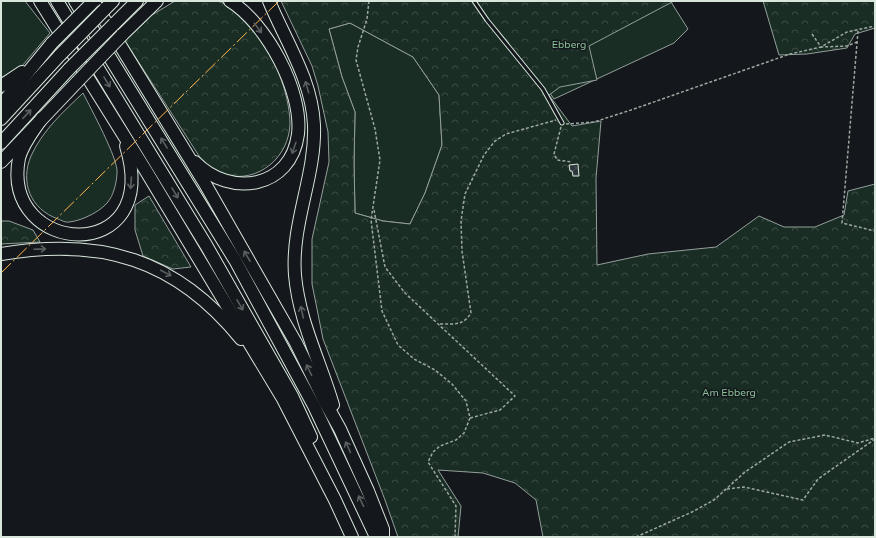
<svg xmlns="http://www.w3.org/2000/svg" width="876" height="538" viewBox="0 0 876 538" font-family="'Varela Round',sans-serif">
	<defs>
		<pattern id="forest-crowns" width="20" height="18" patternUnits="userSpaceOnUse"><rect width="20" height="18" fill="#1a2d24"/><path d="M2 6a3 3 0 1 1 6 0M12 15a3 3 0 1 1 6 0" fill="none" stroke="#3b4b43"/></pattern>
		<pattern id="building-cross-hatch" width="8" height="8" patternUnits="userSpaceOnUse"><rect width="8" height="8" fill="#2c363c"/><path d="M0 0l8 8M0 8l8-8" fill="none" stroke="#4a5358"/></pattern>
	</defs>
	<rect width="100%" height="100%" fill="#14181c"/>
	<g fill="#1a2d24" stroke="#939e99">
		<polygon points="1,1 25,1 50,33 22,66 1,78"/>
		<polygon points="487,1 674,1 671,2 688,29 674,43 554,99"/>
		<polygon points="350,23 413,57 439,95 442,145 425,193 410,224 383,221 355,213 354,163 355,112 342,77 329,29"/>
		<path d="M83,93C90,107 119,160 117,173C117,180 114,193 110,199C104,210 82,221 69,222C66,223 61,220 58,219C30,209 20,182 31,156C42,131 64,111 83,93Z"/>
	</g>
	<g fill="url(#forest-crowns)" stroke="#939e99" fill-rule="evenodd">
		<path d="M175,1C187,0 205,0 217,1C241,6 270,53 279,74C285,88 290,109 290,124C289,157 259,183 226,175C216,172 208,166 201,159L125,41L152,15Z"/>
		<path d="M281,1H674L589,46L597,80L560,87L549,95L572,126L601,121L596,178L597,265L648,254L716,247L759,216L784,227H815L844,215L848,191L875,184V537H543L536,500L515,483L483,473L438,470L461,506L458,537H398L385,500L323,339L312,284V239L329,162L328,132L318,86L312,66ZM350,23L413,57L439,95L442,145L425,193L410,224L383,221L355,213L354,163L355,112L342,77L329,29Z"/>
		<polygon points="763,1 875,1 875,28 855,34 847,48 807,54 779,55"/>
		<polygon points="149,196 191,267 173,269 143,256 135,230 135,205"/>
		<polygon points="1,221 9,221 33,230 40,242 1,244"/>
	</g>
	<polygon fill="url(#building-cross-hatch)" stroke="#d8e6dc" points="578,164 579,176 573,176 572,171 570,171 569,165"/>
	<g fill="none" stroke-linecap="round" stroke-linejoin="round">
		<g stroke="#d8e6dc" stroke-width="5">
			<polyline id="service" points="474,1 487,20 543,89 562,123"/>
		</g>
		<g stroke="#d8e6dc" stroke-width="14">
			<g id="motorway">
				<polyline points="40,1 146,171 283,399 335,500 352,537"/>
				<polyline points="57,1 206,245 292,396 311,437"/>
				<polyline points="75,1 235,260 314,406 376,537"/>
				<polyline points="93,1 204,182 296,343 325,402 340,429 368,491 383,529 383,537"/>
				<path d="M269,1C286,42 312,80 314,125C316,176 291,223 295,275C299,321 320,361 333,405"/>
				<polyline points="105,9 113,1"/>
				<polyline points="114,24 137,1"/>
				<polyline points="122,35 157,1"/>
				<polyline points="1,86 22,72"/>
				<polyline points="1,105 52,43"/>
				<path d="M42,118C34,130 23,143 19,158C0,257 163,267 126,146"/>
				<polyline points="1,119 60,55"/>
				<polyline points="1,143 69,69"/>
				<polyline points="1,162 77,82"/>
				<path d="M195,162C230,198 291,189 298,134C303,91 266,23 230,1"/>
				<path d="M1,254C101,237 176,259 241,339"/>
			</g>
		</g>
		<g stroke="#9da8a2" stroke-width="1.5" stroke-dasharray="3 2" stroke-linecap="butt">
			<polyline points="369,1 367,19 358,47 356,60 375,129 380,160 371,220 382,311 398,345 414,359 435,370 452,384 466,401 470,418 464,433 456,440 440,446 433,452 428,462 456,506 455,537"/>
			<polyline points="858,31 842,223 875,231"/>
			<polyline points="812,34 821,47 847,46 857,42"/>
			<polyline points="566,124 594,122 631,110 790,54 821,47 847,32 875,26"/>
			<polyline points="561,127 554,154 557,160 572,162"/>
			<polyline points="374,210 385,267 405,293 515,396 500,410 470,418"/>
			<path d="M440,324C454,324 463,326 471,313L462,251L461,221L465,194L484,155L495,141L506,134L556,120"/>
			<polyline points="727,489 744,487 803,500 818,479 875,439"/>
			<polyline points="636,537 692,512 714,500 745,472 789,442 825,435 858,443 875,438"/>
		</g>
		<use href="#service" stroke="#14181c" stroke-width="3"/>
		<use href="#motorway" stroke="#14181c" stroke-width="12"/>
		<g stroke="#d8e6dc" stroke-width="14" stroke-linecap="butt">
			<g id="motorway-bridge">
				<polyline points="52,43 94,1"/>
				<polyline points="60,55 105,9"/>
				<polyline points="69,69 114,24"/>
				<polyline points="77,82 122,35"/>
			</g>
		</g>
		<use href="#motorway-bridge" stroke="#14181c" stroke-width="12"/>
		<polyline stroke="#ffb74d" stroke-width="1" stroke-dasharray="14 3 2 3" stroke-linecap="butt" points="1,273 279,1"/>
	</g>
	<defs><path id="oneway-shaft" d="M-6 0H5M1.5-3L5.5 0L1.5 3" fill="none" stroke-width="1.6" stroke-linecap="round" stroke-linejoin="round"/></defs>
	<g stroke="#59605f">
		<use href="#oneway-shaft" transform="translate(258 28) rotate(53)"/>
		<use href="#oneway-shaft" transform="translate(107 82) rotate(59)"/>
		<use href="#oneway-shaft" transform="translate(307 87) rotate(-107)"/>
		<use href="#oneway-shaft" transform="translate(27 114) rotate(-47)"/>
		<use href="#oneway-shaft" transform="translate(164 143) rotate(-122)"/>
		<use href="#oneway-shaft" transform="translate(294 148) rotate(109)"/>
		<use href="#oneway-shaft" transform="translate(131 183) rotate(94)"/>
		<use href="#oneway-shaft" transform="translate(175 193) rotate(59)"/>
		<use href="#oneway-shaft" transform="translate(40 249) rotate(-2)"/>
		<use href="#oneway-shaft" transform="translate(247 256) rotate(-120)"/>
		<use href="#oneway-shaft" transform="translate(166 273) rotate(28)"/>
		<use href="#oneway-shaft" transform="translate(240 305) rotate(60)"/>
		<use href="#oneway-shaft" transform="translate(302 312) rotate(-103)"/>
		<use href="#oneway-shaft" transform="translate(309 370) rotate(-116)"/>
		<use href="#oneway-shaft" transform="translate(348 447) rotate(-114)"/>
		<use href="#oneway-shaft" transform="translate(361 501) rotate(-116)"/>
	</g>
	<g text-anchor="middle" stroke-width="3" stroke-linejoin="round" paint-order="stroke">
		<g font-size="10" fill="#8ac095" stroke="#14181c">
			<text x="569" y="48">Ebberg</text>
			<text x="729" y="396">Am Ebberg</text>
		</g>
	</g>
	<rect width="876" height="538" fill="none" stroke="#d8e6dc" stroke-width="4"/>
</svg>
